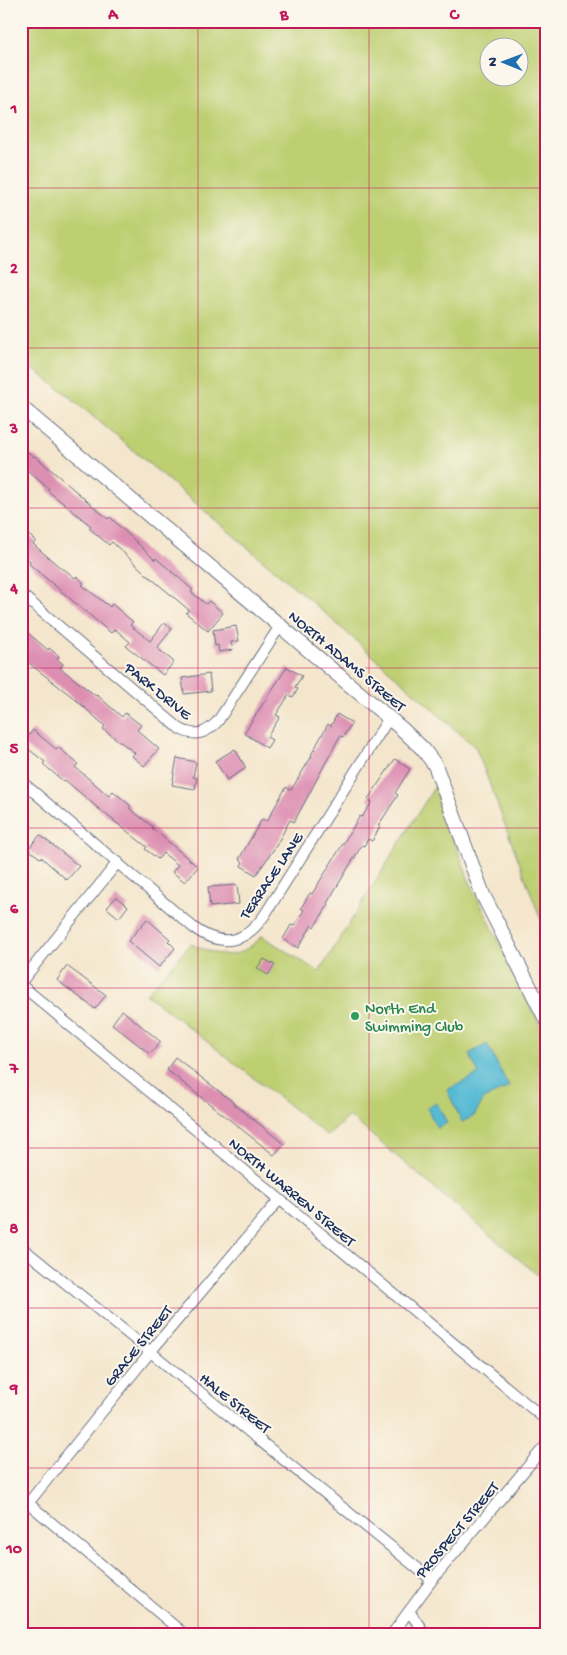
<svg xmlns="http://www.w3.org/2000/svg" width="567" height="1655" viewBox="0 0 567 1655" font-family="'Gochi Hand',sans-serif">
	<rect width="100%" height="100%" fill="#fbf7ec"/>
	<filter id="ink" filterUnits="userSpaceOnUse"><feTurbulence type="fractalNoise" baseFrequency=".02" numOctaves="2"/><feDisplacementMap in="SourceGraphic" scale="10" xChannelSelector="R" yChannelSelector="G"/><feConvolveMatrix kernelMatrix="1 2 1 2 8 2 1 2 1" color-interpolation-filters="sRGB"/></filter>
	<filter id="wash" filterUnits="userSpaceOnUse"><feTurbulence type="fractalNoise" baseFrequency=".0096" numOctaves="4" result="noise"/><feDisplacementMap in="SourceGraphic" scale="20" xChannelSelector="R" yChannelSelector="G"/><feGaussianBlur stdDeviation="1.12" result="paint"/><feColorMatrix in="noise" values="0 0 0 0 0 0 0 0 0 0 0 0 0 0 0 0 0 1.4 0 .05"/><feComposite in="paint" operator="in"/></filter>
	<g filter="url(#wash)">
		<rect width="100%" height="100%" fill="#f4e6cc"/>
		<g fill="#becf72" stroke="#6c7f68" fill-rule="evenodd">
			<path d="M21,21H546V933L476,748L318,607L69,396L21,360ZM490,48H520V78H490Z"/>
			<path d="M435,786L468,878L546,1038V1282L349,1116L328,1136L146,994L191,944C221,957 237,962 262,936L319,972Z"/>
		</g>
		<g fill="#55bad4" stroke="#387499">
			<polygon points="487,1044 509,1087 484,1099 474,1116 462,1122 447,1090 479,1074 469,1054"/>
			<polygon points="437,1103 447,1123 437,1128 427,1108"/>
		</g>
		<g id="blocks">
			<g fill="#dd8fb2">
				<polygon points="21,446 34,457 35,456 108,519 110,517 155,560 156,558 193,590 191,592 206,604 209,601 223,613 208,631 186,613 189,610 146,574 112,542 109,545 89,528 91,526 48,491 49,489 21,465"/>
				<polygon points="21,529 36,541 33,544 63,570 64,569 75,578 77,576 84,583 82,585 110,607 112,604 133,622 130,625 150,641 164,623 172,629 157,648 174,662 163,675 126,646 130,642 115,629 111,633 29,564 31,562 21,554"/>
				<polygon points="236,626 239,641 231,642 233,650 219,652 218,645 215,646 213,630"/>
				<polygon points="28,633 48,650 49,648 59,656 57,659 63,664 60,668 96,696 97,695 122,717 125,713 141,725 137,730 159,749 144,766 132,756 135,753 103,729 105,726 75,699 21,657 21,640"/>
				<polygon points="287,667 302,676 295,687 298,689 293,697 289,695 276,715 280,717 267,737 272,740 267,748 244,733"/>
				<polygon points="209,674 211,691 184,694 182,678"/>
				<polygon points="337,714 352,723 343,737 340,736 294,822 290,820 276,846 256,875 241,866 243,862 239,859 262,819 267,821 286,787 291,790 312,756 311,755 328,724 331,726"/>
				<polygon points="33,730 56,749 58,747 78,764 75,767 109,796 113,791 131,806 129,808 153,827 152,828 198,867 185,882 172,872 178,865 163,853 158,859 145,849 147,847 99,809 65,780 63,781 43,764 45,762 22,744"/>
				<polygon points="235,749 246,768 227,780 215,761"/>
				<polygon points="177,758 196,762 193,777 197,778 195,789 172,785"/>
				<polygon points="395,759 410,769 395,793 398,795 378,826 380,827 372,841 368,839 364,846 362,845 327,903 329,904 314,927 312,925 298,948 283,939 291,925 294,926 304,910 301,908 310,893 312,894 360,816 362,817 372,802 368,799"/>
				<polygon points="40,835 79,866 67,880 41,857 40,858 28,849"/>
				<polygon points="237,885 239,904 210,907 208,887"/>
				<polygon points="116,897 128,906 119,918 107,908"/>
				<polygon points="147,919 170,939 168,941 175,948 159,967 128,941"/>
				<polygon points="264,959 275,965 268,975 257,968"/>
				<polygon points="67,966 106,995 95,1009 57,980"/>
				<polygon points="122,1010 161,1042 150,1054 112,1024"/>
				<polygon points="175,1057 233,1102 233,1103 284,1144 274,1155 167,1070"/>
			</g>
		</g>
	</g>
	<g filter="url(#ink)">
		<use href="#blocks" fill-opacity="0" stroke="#676f84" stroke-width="1"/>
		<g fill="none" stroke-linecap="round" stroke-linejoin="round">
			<g stroke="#676f84" stroke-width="12">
				<g id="street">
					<path d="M21,594L180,729C195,737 206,734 218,721L280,626"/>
					<path d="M21,781L194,928C222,948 245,943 264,916L389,718"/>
					<polyline points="21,982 118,862"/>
					<polyline points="21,985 546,1420"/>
					<polyline points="21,1247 432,1580"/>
					<polyline points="21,1497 184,1634"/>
					<polyline points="21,1512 151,1351 279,1200"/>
					<polyline points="409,1611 425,1634"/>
					<polyline points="392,1634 432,1580 546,1445"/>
				</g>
			</g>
			<g stroke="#676f84" stroke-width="16">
				<polyline id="secondary" points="21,407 402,729 423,749 435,765 483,895 546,1019"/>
			</g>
			<use href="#street" stroke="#fff" stroke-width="10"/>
			<use href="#secondary" stroke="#fff" stroke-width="14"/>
		</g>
	</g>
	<path fill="none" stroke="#c2185b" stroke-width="1" stroke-opacity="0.55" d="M198,21V1634M369,21V1634M21,188H546M21,348H546M21,508H546M21,668H546M21,828H546M21,988H546M21,1148H546M21,1308H546M21,1468H546"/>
	<circle fill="#2e9e5b" stroke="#fbf7ec" stroke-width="2" cx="355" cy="1016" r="5"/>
	<g text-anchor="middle" stroke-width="4" stroke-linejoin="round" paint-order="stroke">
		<g font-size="16" fill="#1b2f5e" stroke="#fbf7ec">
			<text transform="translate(348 660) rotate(40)" y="6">NORTH ADAMS STREET</text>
			<text transform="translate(159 690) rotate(39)" y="6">PARK DRIVE</text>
			<text transform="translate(270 875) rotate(-56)" y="6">TERRACE LANE</text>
			<text transform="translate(293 1191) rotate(40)" y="6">NORTH WARREN STREET</text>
			<text transform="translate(137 1345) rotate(-51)" y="6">GRACE STREET</text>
			<text transform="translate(236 1402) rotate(39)" y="6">HALE STREET</text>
			<text transform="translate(456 1529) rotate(-50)" y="6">PROSPECT STREET</text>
		</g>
		<g font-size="16" fill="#27864d" stroke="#fbf7ec" text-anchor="start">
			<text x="365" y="1013">North End<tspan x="365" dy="18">Swimming Club</tspan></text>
		</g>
	</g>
	<rect width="567" height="1655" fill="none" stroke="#fbf7ec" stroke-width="55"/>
	<g transform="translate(504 62) rotate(271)"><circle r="24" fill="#fbf7ec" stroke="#a1a7b3"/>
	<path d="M0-4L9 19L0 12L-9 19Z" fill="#1f6fb2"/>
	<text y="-8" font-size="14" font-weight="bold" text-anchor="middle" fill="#1b2f5e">N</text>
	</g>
	<rect x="28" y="28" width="512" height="1600" fill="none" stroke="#c2185b" stroke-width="2"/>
	<g font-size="16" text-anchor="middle" font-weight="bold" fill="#c2185b">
		<text x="113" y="19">A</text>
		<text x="284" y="19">B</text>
		<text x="454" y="19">C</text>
		<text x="14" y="113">1</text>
		<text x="14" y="273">2</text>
		<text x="14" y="433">3</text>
		<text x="14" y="593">4</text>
		<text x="14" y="753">5</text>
		<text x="14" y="913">6</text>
		<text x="14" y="1073">7</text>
		<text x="14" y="1233">8</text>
		<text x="14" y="1393">9</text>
		<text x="14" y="1553">10</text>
	</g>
</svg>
